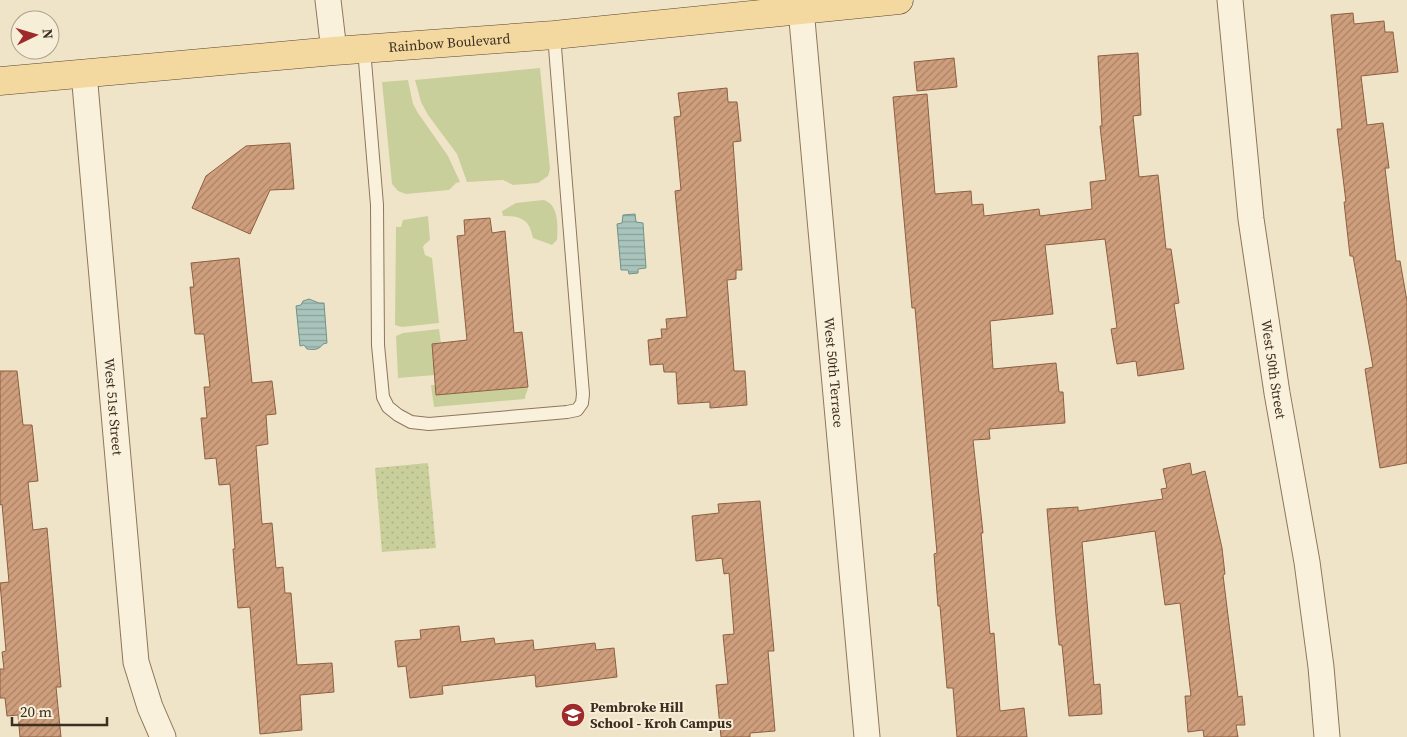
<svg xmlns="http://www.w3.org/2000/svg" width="1407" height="737" viewBox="0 0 1407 737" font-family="'Source Serif 4',serif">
	<defs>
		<pattern id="park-dots" width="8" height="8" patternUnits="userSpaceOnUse" patternTransform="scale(1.25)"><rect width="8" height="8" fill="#c9cf9b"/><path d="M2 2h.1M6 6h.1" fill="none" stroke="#aeb285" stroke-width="1.8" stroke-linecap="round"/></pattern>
		<pattern id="water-rules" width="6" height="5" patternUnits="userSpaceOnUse" patternTransform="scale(1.25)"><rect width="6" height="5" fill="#a9c4bc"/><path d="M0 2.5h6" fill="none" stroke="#8ba098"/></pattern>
		<pattern id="building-hatch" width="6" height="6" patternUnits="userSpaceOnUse" patternTransform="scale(1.25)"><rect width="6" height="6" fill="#cf9f7d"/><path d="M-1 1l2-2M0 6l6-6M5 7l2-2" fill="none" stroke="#a98266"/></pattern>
	</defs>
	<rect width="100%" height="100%" fill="#f0e4c8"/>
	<g fill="#c9cf9b">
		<polygon points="540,68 550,169 548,176 538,183 513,185 503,180 467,182 457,154 428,115 421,102 415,80"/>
		<polygon points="408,80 413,104 418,113 448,156 460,182 456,183 449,190 406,194 398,191 392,184 382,82"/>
		<path d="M543,200C559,203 558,227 557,240L552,245L533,238C529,219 521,216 503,216L502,211L516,203Z"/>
		<polygon points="428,216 430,240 425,244 423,247 425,255 432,258 439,323 402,327 395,325 396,227 401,227 403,220"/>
		<polygon points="439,329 441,343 432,344 435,375 398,378 396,336 403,333"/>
		<path d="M431,385H435L437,395L528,387C528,391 525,394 525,399L434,407Z"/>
	</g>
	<polygon fill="url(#park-dots)" points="428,463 436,548 382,552 375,468"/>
	<g fill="url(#water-rules)" stroke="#6f938a">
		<polygon points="635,214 636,222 643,223 646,268 638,269 638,273 629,274 628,270 621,270 617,224 622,223 623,215"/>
		<path d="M309,299L319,303H324L327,343L323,344C319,350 314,350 307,349L304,345L300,346L296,306L301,305L303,301Z"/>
	</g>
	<g fill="url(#building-hatch)" stroke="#8d5f41">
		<polygon points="1353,13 1354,24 1384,21 1385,32 1393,32 1398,72 1361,76 1367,125 1383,123 1389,168 1385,168 1396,261 1400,261 1407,301 1407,463 1380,468 1365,369 1373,367 1353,256 1350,256 1344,202 1346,202 1337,129 1342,129 1331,15"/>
		<polygon points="1138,53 1141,115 1133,116 1139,177 1158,175 1166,249 1171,249 1179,303 1174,304 1184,369 1138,376 1136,361 1117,364 1111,329 1117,328 1105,239 1045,245 1053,314 990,321 993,369 1056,363 1059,392 1063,392 1065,423 989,429 990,439 973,440 983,533 981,533 990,634 994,633 1000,711 1024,708 1027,737 957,737 953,688 947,688 940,606 938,606 934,554 937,553 915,308 912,308 893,97 927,94 935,194 971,191 972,205 983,204 984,216 1039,209 1040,216 1092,209 1090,182 1106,180 1100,126 1102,126 1098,56"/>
		<polygon points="954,58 957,87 917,91 914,62"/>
		<polygon points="727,88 728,102 737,102 741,141 733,142 742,270 736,270 736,279 727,280 734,371 745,371 747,405 710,408 710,402 678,404 676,372 664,372 663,364 650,365 648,340 662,338 661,329 667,329 666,319 687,317 675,191 681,190 674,117 681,116 678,93"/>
		<polygon points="290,143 294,189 270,190 250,234 192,208 206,176 246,146"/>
		<polygon points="490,218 492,233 505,231 514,333 522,332 528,387 436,395 432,344 467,340 457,236 465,235 464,220"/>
		<polygon points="239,258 252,383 272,381 276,414 266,415 268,444 256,446 262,524 272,523 276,568 283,567 285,593 291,593 297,665 332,663 334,692 300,695 302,730 260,734 250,607 238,608 233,549 235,549 230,484 219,485 216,458 205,459 201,418 207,418 204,387 210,387 204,334 195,334 190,287 194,287 191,263"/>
		<polygon points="0,371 17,371 23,425 32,425 38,481 28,482 33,530 47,528 61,687 56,687 61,737 20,737 18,715 7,716 5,698 0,698 0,669 4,669 2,652 6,651 0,583 9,582 2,504 0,505"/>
		<polygon points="1190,463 1192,475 1205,471 1222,548 1225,574 1223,575 1238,697 1242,696 1245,725 1236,725 1238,737 1204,737 1203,730 1188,732 1185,696 1191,696 1180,603 1165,605 1155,531 1082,542 1094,685 1100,684 1102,714 1069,716 1062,645 1059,645 1056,616 1047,509 1078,507 1078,511 1163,499 1161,489 1167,488 1163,469"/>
		<polygon points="760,501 774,651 768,651 775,731 750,733 750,737 721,737 716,685 728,684 723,635 734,634 729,573 724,574 722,558 696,561 692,516 719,513 718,504"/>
		<polygon points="459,626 461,642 494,638 495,644 533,640 534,650 595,643 596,650 614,648 617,677 536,687 535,675 442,686 443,694 410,698 406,666 398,667 395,641 421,639 420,630"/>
	</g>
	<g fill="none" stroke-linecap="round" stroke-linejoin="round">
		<g stroke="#8d765c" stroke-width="14">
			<polyline id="lane" points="364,49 377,205 378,345 383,397 388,407 398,415 411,422 429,424 567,412 577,410 582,403 583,394 554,35"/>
		</g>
		<g stroke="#8d765c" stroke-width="27">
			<g id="street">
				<polyline points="328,0 334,51"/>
				<path id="s1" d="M1230,0L1251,219L1277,393L1307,562L1321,667L1327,737"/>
				<path id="s2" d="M801,9L867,737"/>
				<path id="s3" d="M84,73L136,662L150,707L163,737"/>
			</g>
		</g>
		<g stroke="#5b4430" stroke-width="29">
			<g id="primary">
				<path id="s4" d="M0,81L334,51L554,35L899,0"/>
			</g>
		</g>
		<use href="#lane" stroke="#faf1dc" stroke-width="12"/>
		<use href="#street" stroke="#faf1dc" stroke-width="25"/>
		<use href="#primary" stroke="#f3d9a0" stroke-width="28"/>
	</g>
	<defs>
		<g id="school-disc" transform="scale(1.25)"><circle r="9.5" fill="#9e2a2b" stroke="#f7eed8"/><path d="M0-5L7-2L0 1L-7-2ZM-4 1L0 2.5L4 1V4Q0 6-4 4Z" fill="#fff"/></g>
	</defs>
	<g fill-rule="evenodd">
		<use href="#school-disc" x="573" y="715"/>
	</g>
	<g text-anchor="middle" stroke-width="4" stroke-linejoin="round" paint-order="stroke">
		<g font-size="14" fill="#3d2e20" stroke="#f7eed8">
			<text dy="5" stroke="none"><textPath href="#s4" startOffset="451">Rainbow Boulevard</textPath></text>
			<text dy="5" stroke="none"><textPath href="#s1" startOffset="372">West 50th Street</textPath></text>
			<text dy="5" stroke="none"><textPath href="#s2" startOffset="365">West 50th Terrace</textPath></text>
			<text dy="5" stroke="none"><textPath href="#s3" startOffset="335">West 51st Street</textPath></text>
		</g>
		<g font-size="14" font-weight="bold" fill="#3d2e20" stroke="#f7eed8" text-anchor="start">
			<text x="590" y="712">Pembroke Hill<tspan x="590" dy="16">School - Kroh Campus</tspan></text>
		</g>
	</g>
	<g transform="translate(35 35) rotate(85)"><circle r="24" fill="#f7eed8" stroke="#ada18e"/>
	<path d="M0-4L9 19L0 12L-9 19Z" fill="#9e2a2b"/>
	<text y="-8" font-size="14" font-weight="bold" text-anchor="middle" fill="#3d2e20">N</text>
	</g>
	<path d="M12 717v8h95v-8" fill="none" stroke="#3d2e20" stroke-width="2.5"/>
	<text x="20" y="717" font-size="15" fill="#3d2e20" stroke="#f7eed8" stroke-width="4" paint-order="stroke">20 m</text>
</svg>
